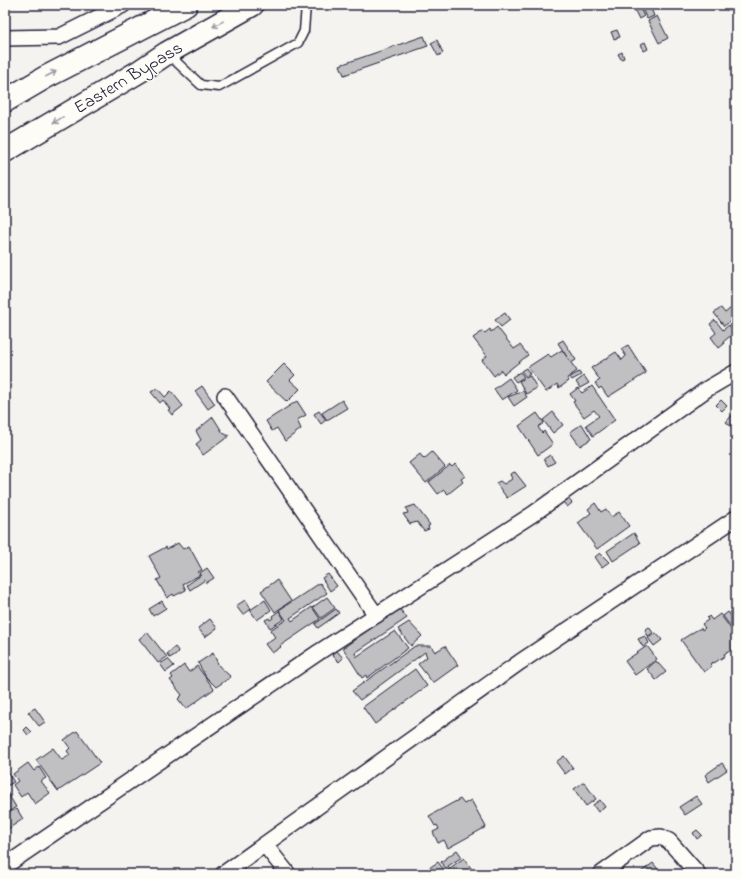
<svg xmlns="http://www.w3.org/2000/svg" width="741" height="879" viewBox="0 0 741 879" font-family="'Indie Flower',sans-serif">
	<rect width="100%" height="100%" fill="#f4f3ef"/>
	<filter id="ink" filterUnits="userSpaceOnUse"><feTurbulence type="fractalNoise" baseFrequency=".025" numOctaves="2"/><feDisplacementMap in="SourceGraphic" scale="8" xChannelSelector="R" yChannelSelector="G"/><feConvolveMatrix kernelMatrix="1 2 1 2 8 2 1 2 1" color-interpolation-filters="sRGB"/></filter>
	<g filter="url(#ink)">
		<g fill="#c0bfc2" stroke="#22223b">
			<polygon points="650,6 654,16 647,19 642,9"/>
			<polygon points="640,9 644,16 639,19 635,11"/>
			<polygon points="657,16 668,38 659,43 648,21"/>
			<polygon points="617,30 620,37 614,39 611,32"/>
			<polygon points="424,36 428,46 344,75 340,65"/>
			<polygon points="437,40 443,53 438,56 431,43"/>
			<polygon points="645,42 648,49 644,51 641,44"/>
			<polygon points="622,52 624,58 621,59 618,54"/>
			<polygon points="736,304 736,317 724,326 714,313 721,308 725,313"/>
			<polygon points="505,313 510,320 501,327 495,320"/>
			<polygon points="715,320 723,330 729,325 734,333 723,342 724,344 719,348 711,337 716,333 710,324"/>
			<polygon points="497,327 514,349 520,345 528,355 504,374 501,370 494,376 482,360 487,356 473,338 483,331 485,333 490,329 491,332"/>
			<polygon points="563,340 576,360 571,363 558,343"/>
			<polygon points="628,345 646,373 608,397 601,387 599,389 595,383 600,380 591,368 616,352 622,360 626,356 621,349"/>
			<polygon points="562,350 577,371 567,378 569,381 559,388 557,384 546,392 528,367 548,354 551,357"/>
			<polygon points="284,364 295,375 290,380 300,389 287,402 266,382"/>
			<polygon points="526,368 530,374 526,377 521,371"/>
			<polygon points="520,372 524,377 516,382 512,377"/>
			<polygon points="579,372 581,375 572,380 570,377"/>
			<polygon points="530,376 537,388 526,394 519,381"/>
			<polygon points="584,376 589,383 580,388 576,382"/>
			<polygon points="509,378 517,390 502,400 494,389"/>
			<polygon points="202,386 215,404 208,409 195,391"/>
			<polygon points="592,386 615,420 593,436 586,425 599,416 594,410 584,417 573,402 575,401 570,394 578,388 582,393"/>
			<polygon points="157,388 165,397 171,391 183,406 172,415 168,410 170,409 163,400 160,403 151,392"/>
			<polygon points="523,391 527,397 514,406 508,397"/>
			<polygon points="342,400 347,408 327,420 322,413"/>
			<polygon points="721,400 727,406 722,411 716,405"/>
			<polygon points="297,401 306,415 297,420 301,429 285,441 277,428 272,431 266,421"/>
			<polygon points="319,411 326,420 321,424 314,414"/>
			<polygon points="553,412 563,425 553,433 543,420"/>
			<polygon points="735,412 736,412 736,431 726,422"/>
			<polygon points="537,413 544,423 538,427 542,433 544,431 553,444 538,455 519,426"/>
			<polygon points="213,417 223,433 229,436 203,455 196,444 201,440 196,431"/>
			<polygon points="582,424 591,439 580,446 570,432"/>
			<polygon points="432,452 445,467 426,483 409,463 420,454 424,459"/>
			<polygon points="550,455 555,462 548,466 544,459"/>
			<polygon points="455,464 465,476 461,479 463,482 448,494 444,490 438,494 429,482 450,465 452,467"/>
			<polygon points="515,472 526,486 507,498 496,483 500,481 504,484 512,479 510,474"/>
			<polygon points="566,496 572,503 567,507 561,499"/>
			<polygon points="595,503 601,512 606,509 611,517 619,512 629,526 597,549 578,523 591,513 588,509"/>
			<polygon points="415,505 430,525 428,526 429,529 424,531 417,522 410,524 403,514 408,513 406,508"/>
			<polygon points="634,533 640,543 613,561 607,551"/>
			<polygon points="178,543 183,549 189,546 202,570 198,572 200,575 183,584 186,590 174,596 173,594 167,598 157,580 161,578 149,556 166,547 167,549"/>
			<polygon points="600,553 609,562 602,567 595,557"/>
			<polygon points="207,568 214,578 206,583 205,580 190,590 187,585 201,575 200,573"/>
			<polygon points="328,574 337,586 330,591 322,578"/>
			<polygon points="277,580 291,601 275,612 261,591"/>
			<polygon points="320,583 327,593 290,618 292,621 312,607 320,619 280,646 281,647 272,653 265,644 275,637 270,630 286,620 279,610"/>
			<polygon points="327,597 335,608 321,618 313,607"/>
			<polygon points="245,600 251,609 243,615 236,606"/>
			<polygon points="265,600 271,610 257,620 250,610"/>
			<polygon points="162,601 166,608 153,616 149,609"/>
			<polygon points="399,608 407,618 355,653 356,657 395,631 408,648 367,678 366,675 362,678 343,648"/>
			<polygon points="336,609 339,613 318,628 315,624"/>
			<polygon points="279,611 284,619 270,628 265,620 269,618 270,620 273,618 272,616"/>
			<polygon points="728,612 736,622 731,627 723,616"/>
			<polygon points="720,614 736,636 736,648 724,654 725,656 714,663 713,662 710,664 712,666 704,672 681,640 695,631 701,628 702,630 705,628 702,624 708,620 707,618 709,616 712,620"/>
			<polygon points="210,619 217,628 205,637 198,628"/>
			<polygon points="409,622 422,636 411,646 398,629"/>
			<polygon points="649,627 653,633 648,636 645,630"/>
			<polygon points="147,632 167,657 158,663 139,639"/>
			<polygon points="656,633 662,640 654,646 648,638"/>
			<polygon points="645,636 649,643 643,647 638,639"/>
			<polygon points="415,646 431,646 435,652 445,646 458,665 433,683 418,664 427,657 425,652 360,700 352,691"/>
			<polygon points="647,646 657,659 635,675 625,661"/>
			<polygon points="175,647 179,652 170,658 167,654"/>
			<polygon points="337,651 343,658 339,662 332,655"/>
			<polygon points="213,653 219,666 231,677 216,687 206,677 198,663"/>
			<polygon points="168,659 174,666 166,672 160,664"/>
			<polygon points="656,661 666,672 656,680 647,669"/>
			<polygon points="184,665 189,672 197,666 214,689 186,709 178,699 182,695 170,680 173,678 171,675"/>
			<polygon points="415,669 427,686 375,724 363,707"/>
			<polygon points="35,708 45,722 39,726 28,712"/>
			<polygon points="27,727 32,732 28,735 24,730"/>
			<polygon points="77,731 100,763 58,791 36,760 53,748 62,760 70,755 67,751 70,748 64,740"/>
			<polygon points="564,756 573,768 565,774 556,762"/>
			<polygon points="28,763 34,771 39,767 46,778 41,781 50,793 35,804 27,792 21,797 13,785 18,781 13,774"/>
			<polygon points="722,763 727,770 709,782 705,775"/>
			<polygon points="7,771 14,782 5,787 5,772"/>
			<polygon points="584,782 596,799 586,806 574,789"/>
			<polygon points="5,789 16,807 5,814"/>
			<polygon points="696,796 702,804 685,815 679,807"/>
			<polygon points="460,799 464,804 471,800 486,827 448,848 444,840 438,843 433,832 439,829 437,825 435,826 429,816"/>
			<polygon points="600,800 605,807 598,812 593,805"/>
			<polygon points="17,809 23,819 5,831 5,814"/>
			<polygon points="697,830 702,835 697,839 693,833"/>
			<polygon points="457,850 462,857 448,866 450,868 464,858 471,868 465,872 466,874 448,874 446,871 449,870 447,867 445,868 441,862"/>
			<polygon points="438,862 447,874 429,874 426,870"/>
			<polygon points="653,863 660,872 657,874 643,874 641,872"/>
		</g>
		<g fill="none" stroke-linecap="round" stroke-linejoin="round">
			<g stroke="#22223b" stroke-width="11">
				<polyline id="service" points="168,54 201,85 219,87 298,43 304,31 306,5"/>
			</g>
			<g stroke="#22223b" stroke-width="18">
				<g id="minor">
					<polyline points="5,38 59,37 123,5"/>
					<polyline points="225,396 376,615"/>
					<polyline points="265,845 288,874"/>
					<polyline points="5,866 319,652 533,514 707,389 736,372"/>
					<polyline points="223,874 520,662 736,518"/>
					<polyline points="601,874 651,838 661,837 669,841 698,874"/>
				</g>
			</g>
			<g stroke="#22223b" stroke-width="25">
				<g id="primary">
					<polyline points="5,101 46,77 186,5"/>
					<polyline points="5,151 140,71 167,53 252,5"/>
				</g>
			</g>
			<use href="#service" stroke="#fdfcf7" stroke-width="8"/>
			<use href="#minor" stroke="#fdfcf7" stroke-width="15"/>
			<use href="#primary" stroke="#fdfcf7" stroke-width="22"/>
		</g>
		<defs><path id="oneway-shaft" d="M-6 0H5M1.5-3L5.5 0L1.5 3" fill="none" stroke-width="1.6" stroke-linecap="round" stroke-linejoin="round"/></defs>
		<g stroke="#9a9aa2">
			<use href="#oneway-shaft" transform="translate(218 24) rotate(151)"/>
			<use href="#oneway-shaft" transform="translate(51 74) rotate(-27)"/>
			<use href="#oneway-shaft" transform="translate(58 120) rotate(149)"/>
		</g>
	</g>
	<g text-anchor="middle" stroke-width="3" stroke-linejoin="round" paint-order="stroke">
		<g font-size="18" fill="#22223b" stroke="#fdfcf7">
			<text transform="translate(128 77) rotate(-31)" y="6">Eastern Bypass</text>
		</g>
	</g>
	<rect width="741" height="879" fill="none" stroke="#fdfcf7" stroke-width="20"/>
	<rect x="10" y="10" width="721" height="859" fill="none" stroke="#22223b" stroke-width="1.5" filter="url(#ink)"/>
</svg>
